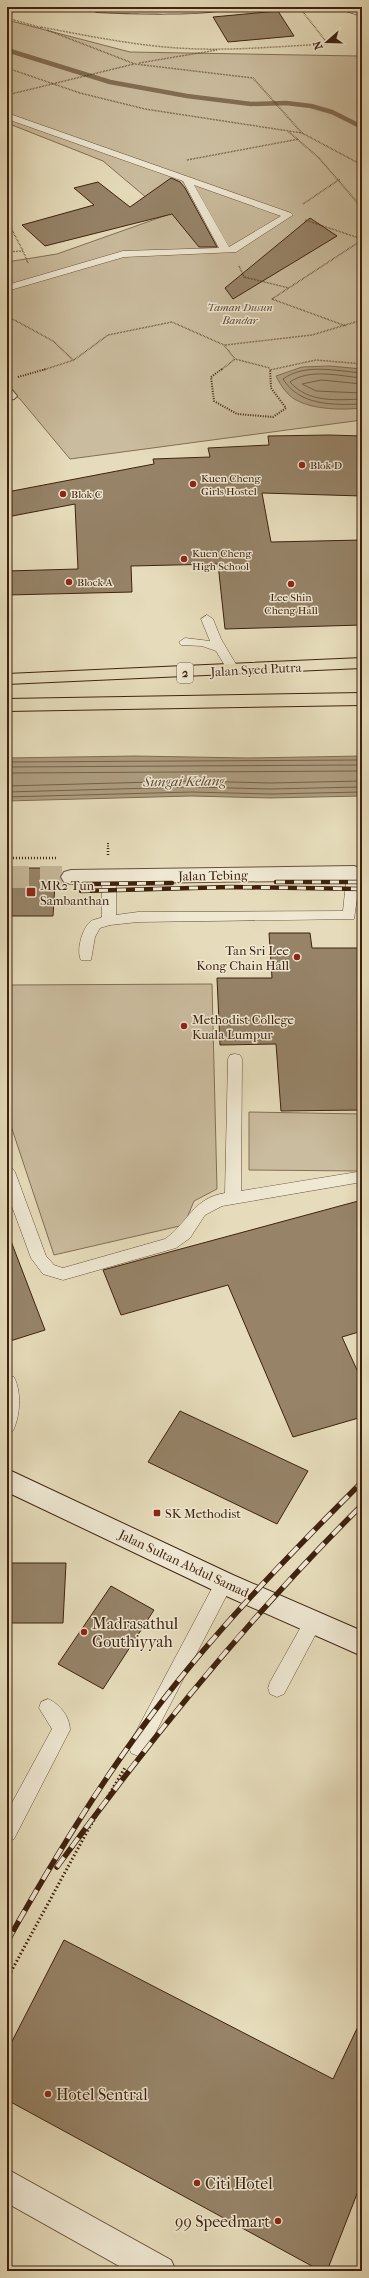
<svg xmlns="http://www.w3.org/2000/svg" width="369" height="2278" viewBox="0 0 369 2278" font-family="'IM FELL French Canon',serif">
	<rect width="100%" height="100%" fill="#e6dcbb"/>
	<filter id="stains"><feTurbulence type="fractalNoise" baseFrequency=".005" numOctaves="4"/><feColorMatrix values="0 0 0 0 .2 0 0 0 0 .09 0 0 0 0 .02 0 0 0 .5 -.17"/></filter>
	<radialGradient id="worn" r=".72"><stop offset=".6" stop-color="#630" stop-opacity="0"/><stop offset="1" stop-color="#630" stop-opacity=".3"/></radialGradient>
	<g fill="#cabc9e" stroke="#846f56">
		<polygon points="7,20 130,52 358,56 362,63 362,420 70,459 20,399 7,389 7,262 57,254 167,215 103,161 7,123"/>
		<polygon points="212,984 217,1189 194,1201 184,1225 54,1255 7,1114 7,985"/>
		<polygon points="249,1112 362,1114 362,1171 249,1170"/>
	</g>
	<g fill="#ad9d80" stroke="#816c52">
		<path d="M330,366L362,369V408C343,410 314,410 296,400C287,395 281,386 276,376L302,367Z"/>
		<polygon points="135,756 248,758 362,756 362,796 270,798 191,796 7,801 7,758"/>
	</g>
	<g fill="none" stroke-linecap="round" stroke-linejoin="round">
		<g stroke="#766047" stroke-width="1">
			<path d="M362,373C336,371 305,363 283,379C300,406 333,405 362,404"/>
			<path d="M362,378C339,376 310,368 290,382C308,403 337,400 362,399"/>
			<polyline points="362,384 321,380 302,384 316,391 362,393"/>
			<polyline points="7,762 362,760"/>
			<polyline points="7,767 362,765"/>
			<polyline points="7,773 362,771"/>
			<polyline points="7,786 191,781 270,783 362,781"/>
			<polyline points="7,792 191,787 270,789 362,787"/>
			<polyline points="7,797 191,792 270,794 362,792"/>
		</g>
		<polyline stroke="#816c52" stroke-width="4.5" points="7,50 110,82 187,96 251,104 286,103 311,106 332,112 362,127"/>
	</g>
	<g fill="#968368" stroke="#3f220e">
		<polygon points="278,11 294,36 228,42 213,17"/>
		<polygon points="171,178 180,182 185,188 217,247 199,247 172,214 45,246 22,225 94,205 74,188 98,182 130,207"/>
		<polygon points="310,218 337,236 233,299 225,288"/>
		<polygon points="329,435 362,436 362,496 262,493 271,542 362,540 362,625 225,629 218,564 131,566 132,592 7,595 7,571 78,569 75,504 7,517 7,492 154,464 153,459 210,457 208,448 269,445 268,436"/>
		<polygon points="7,868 56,868 53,916 7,916"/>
		<polygon points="269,933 310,933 312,948 362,948 362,1110 281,1111 276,1044 220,1045 217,978 272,978"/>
		<polygon points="362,1200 362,1331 342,1337 362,1381 362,1417 293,1437 228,1285 121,1315 103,1270"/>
		<polygon points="7,1236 9,1236 45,1330 7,1342"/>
		<polygon points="180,1411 308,1471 277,1524 148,1462"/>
		<polygon points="7,1563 66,1563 63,1623 7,1623"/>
		<polygon points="111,1586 154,1610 103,1689 58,1664"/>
		<polygon points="64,1940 333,2079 362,2018 362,2181 327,2271 321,2271 7,2100 7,2051"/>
	</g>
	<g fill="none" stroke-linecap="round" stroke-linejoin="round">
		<polyline stroke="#c5b798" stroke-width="22" stroke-dasharray="22 11" stroke-linecap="butt" points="7,877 71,877"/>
		<g stroke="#695039" stroke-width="1">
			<g id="service">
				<polygon points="332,7 345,7 362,12 362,16"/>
				<path d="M7,113L291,213L293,215L236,252L124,257L7,291V285L123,251L219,248L183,181L7,119ZM194,185L281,216L229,247Z"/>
				<polygon points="207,615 213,619 221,639 240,671 238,674 230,674 216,651 202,646 181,645 179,642 185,638 210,641 201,619"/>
				<path d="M354,868H362V878H360L354,919L138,922L110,925L100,928L95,937L91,960H81C76,951 82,929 90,922C93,919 99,919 102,917V877L104,874H114L116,877V915L138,912L343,911L347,873Z"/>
				<path d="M235,1054L240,1055L242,1059L241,1191L357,1172L362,1174V1182L222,1206L205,1215L190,1238L176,1248L63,1280L43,1274L31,1258L7,1193V1166L12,1168L15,1172L46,1256L54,1265L63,1268L165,1239C189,1222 193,1198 225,1193L228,1059L230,1055Z"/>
				<path d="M7,1375L14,1377C22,1393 20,1416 13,1431L7,1433Z"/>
				<polygon points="224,1575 230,1577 233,1583 230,1589 145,1753 138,1756 131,1753 129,1747 131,1741 218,1577"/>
				<polygon points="313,1614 319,1616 322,1622 319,1628 284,1694 277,1697 270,1694 268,1688 270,1682 307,1616"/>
				<path d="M48,1699C60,1704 70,1717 70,1730L14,1839L7,1842V1812L52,1729L39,1708L41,1702Z"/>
			</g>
		</g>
		<g stroke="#695039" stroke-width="2">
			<g id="minor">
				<path d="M86,7H228C221,17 115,13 97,12Z"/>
				<polygon points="7,388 12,390 17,396 14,399 7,400"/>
				<polygon points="354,866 362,869 362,883 352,880 71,884 64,882 61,877 64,872 71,870"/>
				<polygon points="7,2169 171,2260 176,2271 128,2271 7,2203"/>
			</g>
		</g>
		<g stroke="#3f220e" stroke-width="2">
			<polygon id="secondary" points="7,1469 233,1575 362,1631 362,1656 215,1591 7,1492"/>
		</g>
		<g stroke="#3f220e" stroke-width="2">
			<g id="primary">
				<polygon points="362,658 362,668 7,684 7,674"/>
				<polygon points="362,693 362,705 7,711 7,699"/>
			</g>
		</g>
		<g stroke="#3f220e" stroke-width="1.5" stroke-dasharray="0.5 1" stroke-linecap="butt">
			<polyline points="7,18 42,28"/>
			<path d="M41,27C94,37 147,48 200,49C243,50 285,46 328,44L299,7"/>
			<polyline points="47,30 135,64 253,78 302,133"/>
			<polyline points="139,63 217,50"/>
			<polyline points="7,68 80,93 145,109 302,133 362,165"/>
			<polyline points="7,95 134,64"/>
			<polyline points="289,132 319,158 362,208"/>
			<polyline points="187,160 299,139"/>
			<polyline points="303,204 340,179"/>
			<polyline points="305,220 362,239"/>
			<polyline points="7,228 11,228 23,251"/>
			<polyline points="7,252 23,251 28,263"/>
			<polyline points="239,266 244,277 289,288"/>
			<polyline points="272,299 362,240"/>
			<polyline points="272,299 346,326"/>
			<polyline points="7,316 53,341 73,360"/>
			<polyline points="225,345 312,335 362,320"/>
			<polyline points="43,370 74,360 108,335 172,322 224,345 235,359 270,368"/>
			<polyline points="221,370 235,359"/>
			<polyline points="270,370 316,360 362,364"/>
		</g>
		<g stroke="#3f220e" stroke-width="2" stroke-dasharray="1 1.5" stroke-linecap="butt">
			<polyline points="222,369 211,377 214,401 237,414 273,417 286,408 271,388 270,369"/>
			<polyline points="18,377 46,369"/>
			<polyline points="108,843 108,849"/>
		</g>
		<g stroke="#3f220e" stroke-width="2.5" stroke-dasharray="1 2" stroke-linecap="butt">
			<polyline points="108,848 108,856"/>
			<polyline points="7,868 8,858 58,858"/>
		</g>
		<polyline stroke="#3f220e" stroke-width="3" stroke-dasharray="1.5 2.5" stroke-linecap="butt" points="7,1979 88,1830 126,1766"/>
		<use href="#service" fill="#efe8d3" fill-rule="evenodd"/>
		<use href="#minor" fill="#efe8d3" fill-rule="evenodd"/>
		<use href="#secondary" fill="#efe8d3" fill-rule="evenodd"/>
		<use href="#primary" fill="#e6dcbb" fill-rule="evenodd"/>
		<g stroke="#3f220e" stroke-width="4.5">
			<g id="rail-far1">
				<polyline points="276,882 362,882"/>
				<polyline points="83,884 172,883"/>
				<polyline points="81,891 231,887 362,889"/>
			</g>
		</g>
		<g stroke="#3f220e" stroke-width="5.5">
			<g id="rail">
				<path d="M57,1867C150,1739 249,1617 362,1505"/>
				<path d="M7,1942C49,1867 93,1794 144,1725C209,1637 285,1559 362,1482"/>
			</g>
		</g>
		<use href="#rail-far1" stroke="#efe8d3" stroke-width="3" stroke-dasharray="9" stroke-linecap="butt"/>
		<use href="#rail" stroke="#efe8d3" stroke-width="4" stroke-dasharray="12" stroke-linecap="butt"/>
	</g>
	<g fill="#8f2418" stroke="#efe8d3" stroke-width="1.5">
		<circle cx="302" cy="465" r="4"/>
		<circle cx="193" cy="484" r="4"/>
		<circle cx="63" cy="494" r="4"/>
		<circle cx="184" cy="559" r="4"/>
		<circle cx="69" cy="582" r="4"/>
		<circle cx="291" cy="584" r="4"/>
		<rect x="26" y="887" width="10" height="10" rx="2"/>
		<circle cx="297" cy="957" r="4"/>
		<circle cx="184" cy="1026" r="4"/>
		<rect x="153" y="1509" width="8" height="8" rx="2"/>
		<circle cx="84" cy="1632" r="4"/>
		<circle cx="48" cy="2094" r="4"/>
		<circle cx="197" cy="2183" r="4"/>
		<circle cx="278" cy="2221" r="4"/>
	</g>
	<g text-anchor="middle" stroke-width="3" stroke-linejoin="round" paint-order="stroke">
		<g font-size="11" font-style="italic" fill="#624832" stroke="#efe8d3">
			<text x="240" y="311">Taman Dusun<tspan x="240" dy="13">Bandar</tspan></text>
		</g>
		<g font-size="11" fill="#3f220e" stroke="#efe8d3" text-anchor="start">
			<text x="310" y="469">Blok D</text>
			<text x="201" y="482">Kuen Cheng<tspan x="201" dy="13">Girls Hostel</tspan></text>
			<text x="71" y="498">Blok C</text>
			<text x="192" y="557">Kuen Cheng<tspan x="192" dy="13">High School</tspan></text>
			<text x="77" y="586">Block A</text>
			<text x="291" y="601" text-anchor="middle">Lee Shin<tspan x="291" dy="13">Cheng Hall</tspan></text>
		</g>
		<rect fill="#efe8d3" stroke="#745d49" stroke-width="1" x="177" y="663" width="16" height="20" rx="3"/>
		<g font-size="12" font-weight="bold" fill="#3f220e">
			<text x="185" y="677">2</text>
		</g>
		<g font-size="13" fill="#3f220e" stroke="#efe8d3">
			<text transform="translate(256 669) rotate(-3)" y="5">Jalan Syed Putra</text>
			<text transform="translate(213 875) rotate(-1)" y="5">Jalan Tebing</text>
			<text transform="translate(184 1563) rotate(25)" y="5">Jalan Sultan Abdul Samad</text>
		</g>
		<g font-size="13" fill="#3f220e" stroke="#efe8d3" text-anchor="start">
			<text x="40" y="890">MR2 Tun<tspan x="40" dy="15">Sambanthan</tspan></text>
			<text x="289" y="955" text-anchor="end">Tan Sri Lee<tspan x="289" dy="15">Kong Chain Hall</tspan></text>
			<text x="192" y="1024">Methodist College<tspan x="192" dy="15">Kuala Lumpur</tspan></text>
			<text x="165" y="1518">SK Methodist</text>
		</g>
		<g font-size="14" font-style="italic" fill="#604730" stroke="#efe8d3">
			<text transform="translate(184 781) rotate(-1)" y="5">Sungai Kelang</text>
		</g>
		<g font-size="16" fill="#3f220e" stroke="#efe8d3" text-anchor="start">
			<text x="92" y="1629">Madrasathul<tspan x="92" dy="18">Gouthiyyah</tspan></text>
			<text x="56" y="2100">Hotel Sentral</text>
			<text x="205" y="2189">Citi Hotel</text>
			<text x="270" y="2227" text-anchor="end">99 Speedmart</text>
		</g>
	</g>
	<rect width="369" height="2278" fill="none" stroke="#e6dcbb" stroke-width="24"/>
	<rect x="8" y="8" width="353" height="2262" fill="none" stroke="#3f220e" stroke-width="2"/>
	<rect x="12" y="12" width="345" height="2254" fill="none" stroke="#3f220e"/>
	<g transform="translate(327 42) rotate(250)" stroke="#efe8d3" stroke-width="3" paint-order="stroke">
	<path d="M0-3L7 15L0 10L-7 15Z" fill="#3f220e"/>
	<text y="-6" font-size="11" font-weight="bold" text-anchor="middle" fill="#3f220e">N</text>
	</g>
	<rect width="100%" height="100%" filter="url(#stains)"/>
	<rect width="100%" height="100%" fill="url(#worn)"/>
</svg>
